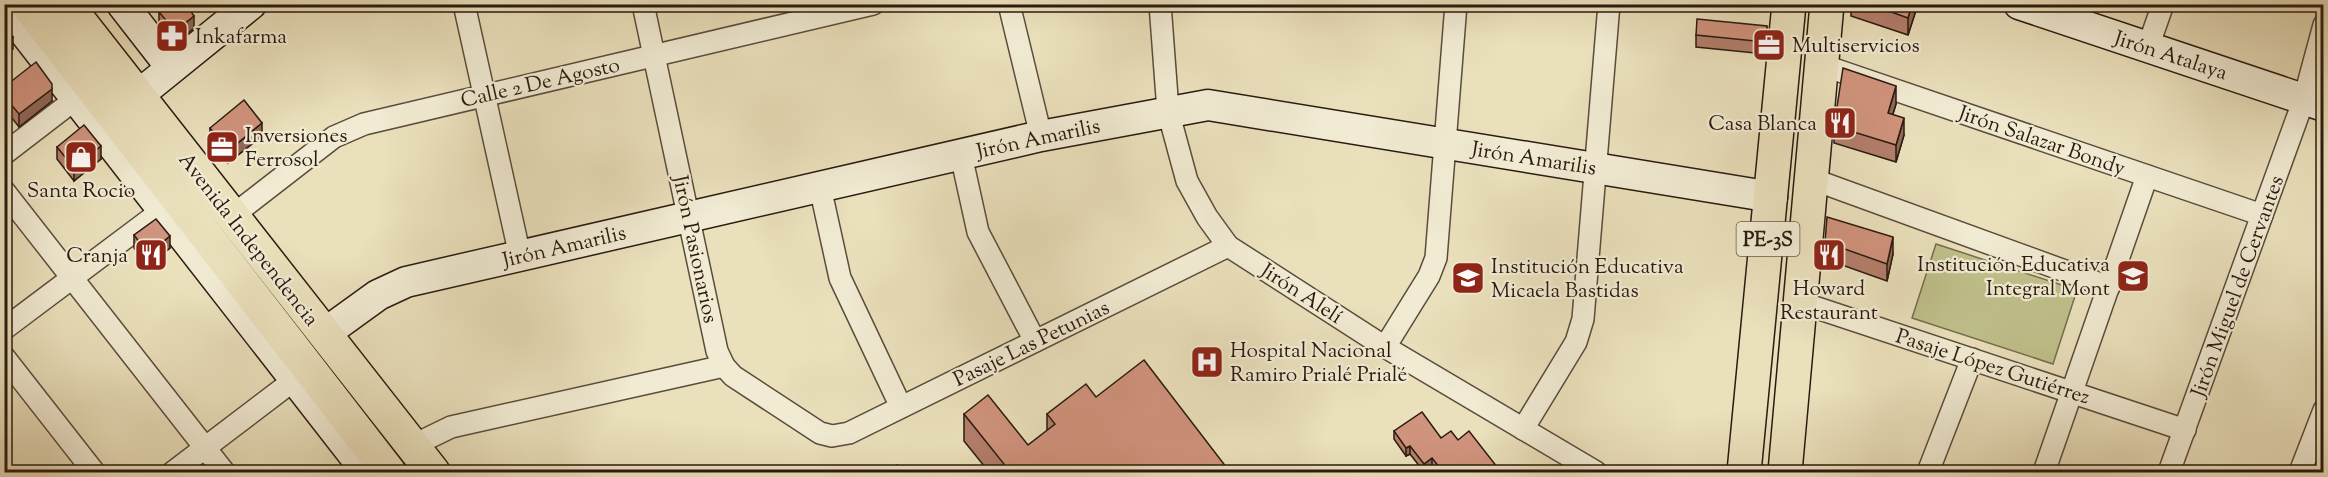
<svg xmlns="http://www.w3.org/2000/svg" width="2328" height="477" viewBox="0 0 2328 477" font-family="'Sorts Mill Goudy',serif">
	<rect width="100%" height="100%" fill="#eae0bc"/>
	<filter id="stains"><feTurbulence type="fractalNoise" baseFrequency=".00333" numOctaves="4"/><feColorMatrix values="0 0 0 0 .2 0 0 0 0 .09 0 0 0 0 .02 0 0 0 .5 -.17"/></filter>
	<radialGradient id="worn" r=".72"><stop offset=".6" stop-color="#630" stop-opacity="0"/><stop offset="1" stop-color="#630" stop-opacity=".3"/></radialGradient>
	<g fill="#bfc08b" stroke="#746d4e" stroke-width="1.5">
		<polygon points="1936,244 2077,290 2053,364 1912,318"/>
		<polygon points="2323,440 2323,472 2312,472"/>
	</g>
	<g fill="none" stroke-linecap="round" stroke-linejoin="round">
		<g stroke="#5a4c3b" stroke-width="24">
			<g id="street">
				<polyline points="464,4 520,256"/>
				<polyline points="643,4 717,351 724,366 733,376 820,433 832,436 849,433 1228,246"/>
				<polyline points="1009,4 1041,136"/>
				<polyline points="1160,4 1168,111 1187,181 1207,217 1228,246 1385,347 1596,472"/>
				<polyline points="2148,47 2163,4"/>
				<polyline points="1822,65 2262,215"/>
				<polyline points="4,154 86,91"/>
				<polyline points="961,155 978,232 1035,341"/>
				<polyline points="1812,179 2109,287"/>
				<polyline points="820,187 840,278 901,407"/>
				<polyline points="4,191 224,472"/>
				<polyline points="232,216 334,137 364,124 873,4"/>
				<polyline points="1802,303 2185,430"/>
				<polyline points="4,329 172,203"/>
				<polyline points="1385,347 1429,276 1436,258 1456,4"/>
				<polyline points="4,357 94,472"/>
				<polyline points="1523,429 1576,342 1583,319 1609,4"/>
				<polyline points="412,446 451,427 724,366"/>
				<polyline points="173,472 306,371"/>
				<polyline points="1928,472 1972,359"/>
				<polyline points="2044,472 2147,176"/>
				<polyline points="2169,472 2304,99 2324,25"/>
				<polyline points="2300,472 2324,410"/>
			</g>
		</g>
		<g stroke="#2a1a10" stroke-width="33">
			<g id="secondary">
				<polyline points="122,4 171,67"/>
				<polyline points="2019,4 2324,106"/>
				<polyline points="4,6 367,472"/>
				<polyline points="120,110 251,4"/>
				<polyline points="324,334 378,295 406,282 1041,136 1208,105 1772,197"/>
			</g>
		</g>
		<g stroke="#2a1a10" stroke-width="36">
			<g id="primary">
				<polyline points="27,4 389,472"/>
				<polyline points="66,4 433,472"/>
			</g>
		</g>
		<g stroke="#2a1a10" stroke-width="36">
			<g id="highway">
				<polyline points="1744,472 1789,4"/>
				<polyline points="1785,472 1827,4"/>
			</g>
		</g>
		<use href="#street" stroke="#f1ebd3" stroke-width="21"/>
		<use href="#secondary" stroke="#f1ebd3" stroke-width="30"/>
		<use href="#primary" stroke="#eae0bc" stroke-width="33"/>
		<use href="#highway" stroke="#eae0bc" stroke-width="33"/>
	</g>
	<g fill="#b37e6c" stroke="#2a1a10" stroke-width="1.5">
		<polygon points="1851,4 1918,4 1908,35 1851,16"/>
		<polygon points="159,12 194,28 175,44 159,24"/>
		<polygon points="1696,35 1767,38 1765,54 1696,47"/>
		<polygon points="4,87 52,101 19,127 4,108"/>
		<polygon points="1896,104 1893,114 1904,135 1896,162 1834,143 1834,126"/>
		<polygon points="210,128 262,136 228,163 210,140"/>
		<polygon points="57,147 101,159 74,181 57,159"/>
		<polygon points="134,235 170,248 148,266 134,248"/>
		<polygon points="1825,242 1893,254 1887,281 1825,259"/>
		<polygon points="1096,397 1230,472 989,472 964,441 964,414 1028,445 1047,431 1047,414"/>
		<polygon points="1394,431 1458,440 1501,472 1437,472 1432,466 1424,472 1410,454 1406,456 1394,439"/>
	</g>
	<g fill="#926758" stroke="#2a1a10" stroke-width="1.5">
		<polygon points="1912,4 1918,4 1908,35 1908,18"/>
		<polygon points="194,16 194,28 175,44 175,31"/>
		<polygon points="1767,26 1767,38 1765,54 1765,42"/>
		<polygon points="13,37 13,49 4,55 4,43"/>
		<polygon points="1896,86 1896,104 1888,130 1888,113"/>
		<polygon points="52,89 52,101 19,127 19,114"/>
		<polygon points="1904,118 1904,135 1896,162 1896,145"/>
		<polygon points="262,123 262,136 228,163 228,151"/>
		<polygon points="101,146 101,159 74,181 74,168"/>
		<polygon points="170,236 170,248 148,266 148,254"/>
		<polygon points="1893,237 1893,254 1887,281 1887,264"/>
		<polygon points="1410,446 1410,454 1406,456 1406,448"/>
		<polygon points="1432,458 1432,466 1424,472 1424,464"/>
	</g>
	<g fill="#d0937d" stroke="#2a1a10" stroke-width="1.5">
		<polygon points="169,4 186,4 194,16 175,31 159,12"/>
		<polygon points="1869,4 1912,4 1908,18"/>
		<polygon points="1697,19 1767,26 1765,42 1696,35"/>
		<polygon points="4,26 13,37 4,43"/>
		<polygon points="36,62 52,84 52,89 19,114 4,96 4,87"/>
		<polygon points="1843,68 1896,86 1888,113 1904,118 1896,145 1834,126"/>
		<polygon points="244,100 262,123 228,151 210,128"/>
		<polygon points="84,125 101,146 74,168 57,147"/>
		<polygon points="1827,217 1893,237 1887,264 1825,242"/>
		<polygon points="156,219 170,236 148,254 134,235"/>
		<polygon points="1144,360 1230,472 992,472 1004,464 964,414 988,395 1028,445 1055,424 1047,414 1086,384 1096,397"/>
		<polygon points="1422,412 1441,438 1451,431 1458,440 1469,431 1501,472 1443,472 1432,458 1424,464 1410,446 1406,448 1394,431"/>
		<polygon points="897,465 902,472 887,472"/>
	</g>
	<defs>
		<g id="pharmacy-square" transform="scale(1.725)"><rect x="-9" y="-9" width="18" height="18" rx="4" fill="#8f2418" stroke="#f1ebd3"/><path d="M-2-6h4v4h4v4h-4v4h-4v-4h-4v-4h4Z" fill="#fff"/></g>
		<g id="office-square" transform="scale(1.725)"><rect x="-9" y="-9" width="18" height="18" rx="4" fill="#8f2418" stroke="#f1ebd3"/><path d="M-6-3h4V-5.5h4V-3h4V5H-6ZM-1-4.5V-3h2v-1.5ZM-6 0V1H6V0Z" fill="#fff"/></g>
		<g id="restaurant-square" transform="scale(1.725)"><rect x="-9" y="-9" width="18" height="18" rx="4" fill="#8f2418" stroke="#f1ebd3"/><path d="M-5-6h1v4h1v-4h1v4h1v-4h1v5L-1.5 .5V6h-2V.5L-5-1ZM5-6V6H3V1.5H1.5Q1.5-4 5-6Z" fill="#fff"/></g>
		<g id="shop-square" transform="scale(1.725)"><rect x="-9" y="-9" width="18" height="18" rx="4" fill="#8f2418" stroke="#f1ebd3"/><path d="M-5-2.5h2.3a2.7 3.5 0 0 1 5.4 0H5L5.5 6h-11ZM-1.5-2.5h3a1.5 2.3 0 0 0-3 0Z" fill="#fff"/></g>
		<g id="school-square" transform="scale(1.725)"><rect x="-9" y="-9" width="18" height="18" rx="4" fill="#8f2418" stroke="#f1ebd3"/><path d="M0-5L7-2L0 1L-7-2ZM-4 1L0 2.5L4 1V4Q0 6-4 4Z" fill="#fff"/></g>
		<g id="hospital-square" transform="scale(1.725)"><rect x="-9" y="-9" width="18" height="18" rx="4" fill="#8f2418" stroke="#f1ebd3"/><path d="M-5-5h3v3.5h4V-5h3V5h-3V1.5h-4V5h-3Z" fill="#fff"/></g>
	</defs>
	<g fill-rule="evenodd">
		<use href="#pharmacy-square" x="172" y="36"/>
		<use href="#office-square" x="1769" y="45"/>
		<use href="#restaurant-square" x="1840" y="123"/>
		<use href="#office-square" x="222" y="147"/>
		<use href="#shop-square" x="81" y="157"/>
		<use href="#restaurant-square" x="151" y="255"/>
		<use href="#restaurant-square" x="1829" y="255"/>
		<use href="#school-square" x="2133" y="276"/>
		<use href="#school-square" x="1468" y="278"/>
		<use href="#hospital-square" x="1207" y="362"/>
	</g>
	<g text-anchor="middle" stroke-width="4.5" stroke-linejoin="round" paint-order="stroke">
		<rect fill="#f1ebd3" stroke="#66594a" stroke-width="1.5" x="1736.5" y="222" width="63" height="34" rx="4.5"/>
		<g font-size="20" font-weight="bold" fill="#2a1a10">
			<text x="1768" y="246">PE-3S</text>
		</g>
		<g font-size="21" fill="#2a1a10" stroke="#f1ebd3" text-anchor="start">
			<text x="195" y="43">Inkafarma</text>
			<text x="1792" y="52">Multiservicios</text>
			<text x="1817" y="130" text-anchor="end">Casa Blanca</text>
			<text x="245" y="142">Inversiones<tspan x="245" dy="24">Ferrosol</tspan></text>
			<text x="81" y="197" text-anchor="middle">Santa Rocio</text>
			<text x="128" y="262" text-anchor="end">Cranja</text>
			<text x="2110" y="271" text-anchor="end">Institución Educativa<tspan x="2110" dy="24">Integral Mont</tspan></text>
			<text x="1491" y="273">Institución Educativa<tspan x="1491" dy="24">Micaela Bastidas</tspan></text>
			<text x="1829" y="295" text-anchor="middle">Howard<tspan x="1829" dy="24">Restaurant</tspan></text>
			<text x="1230" y="357">Hospital Nacional<tspan x="1230" dy="24">Ramiro Prialé Prialé</tspan></text>
		</g>
		<g font-size="21" fill="#2a1a10" stroke="#f1ebd3">
			<text transform="translate(2171 55) rotate(18)" y="7">Jirón Atalaya</text>
			<text transform="translate(540 82) rotate(-13)" y="7">Calle 2 De Agosto</text>
			<text transform="translate(1038 138) rotate(-12)" y="7">Jirón Amarilis</text>
			<text transform="translate(2042 140) rotate(19)" y="7">Jirón Salazar Bondy</text>
			<text transform="translate(1534 158) rotate(9)" y="7">Jirón Amarilis</text>
			<text transform="translate(249 239) rotate(52)" y="7">Avenida Independencia</text>
			<text transform="translate(564 246) rotate(-13)" y="7">Jirón Amarilis</text>
			<text transform="translate(696 249) rotate(78)" y="7">Jirón Pasionarios</text>
			<text transform="translate(2237 286) rotate(-70)" y="7">Jirón Miguel de Cervantes</text>
			<text transform="translate(1302 293) rotate(33)" y="7">Jirón Alelí</text>
			<text transform="translate(1031 343) rotate(-26)" y="7">Pasaje Las Petunias</text>
			<text transform="translate(1993 366) rotate(18)" y="7">Pasaje López Gutiérrez</text>
		</g>
	</g>
	<rect width="2328" height="477" fill="none" stroke="#eae0bc" stroke-width="24"/>
	<rect x="6" y="6" width="2316" height="465" fill="none" stroke="#2a1a10" stroke-width="3"/>
	<rect x="12" y="12" width="2304" height="453" fill="none" stroke="#2a1a10" stroke-width="1.5"/>
	<rect width="100%" height="100%" filter="url(#stains)"/>
	<rect width="100%" height="100%" fill="url(#worn)"/>
</svg>
